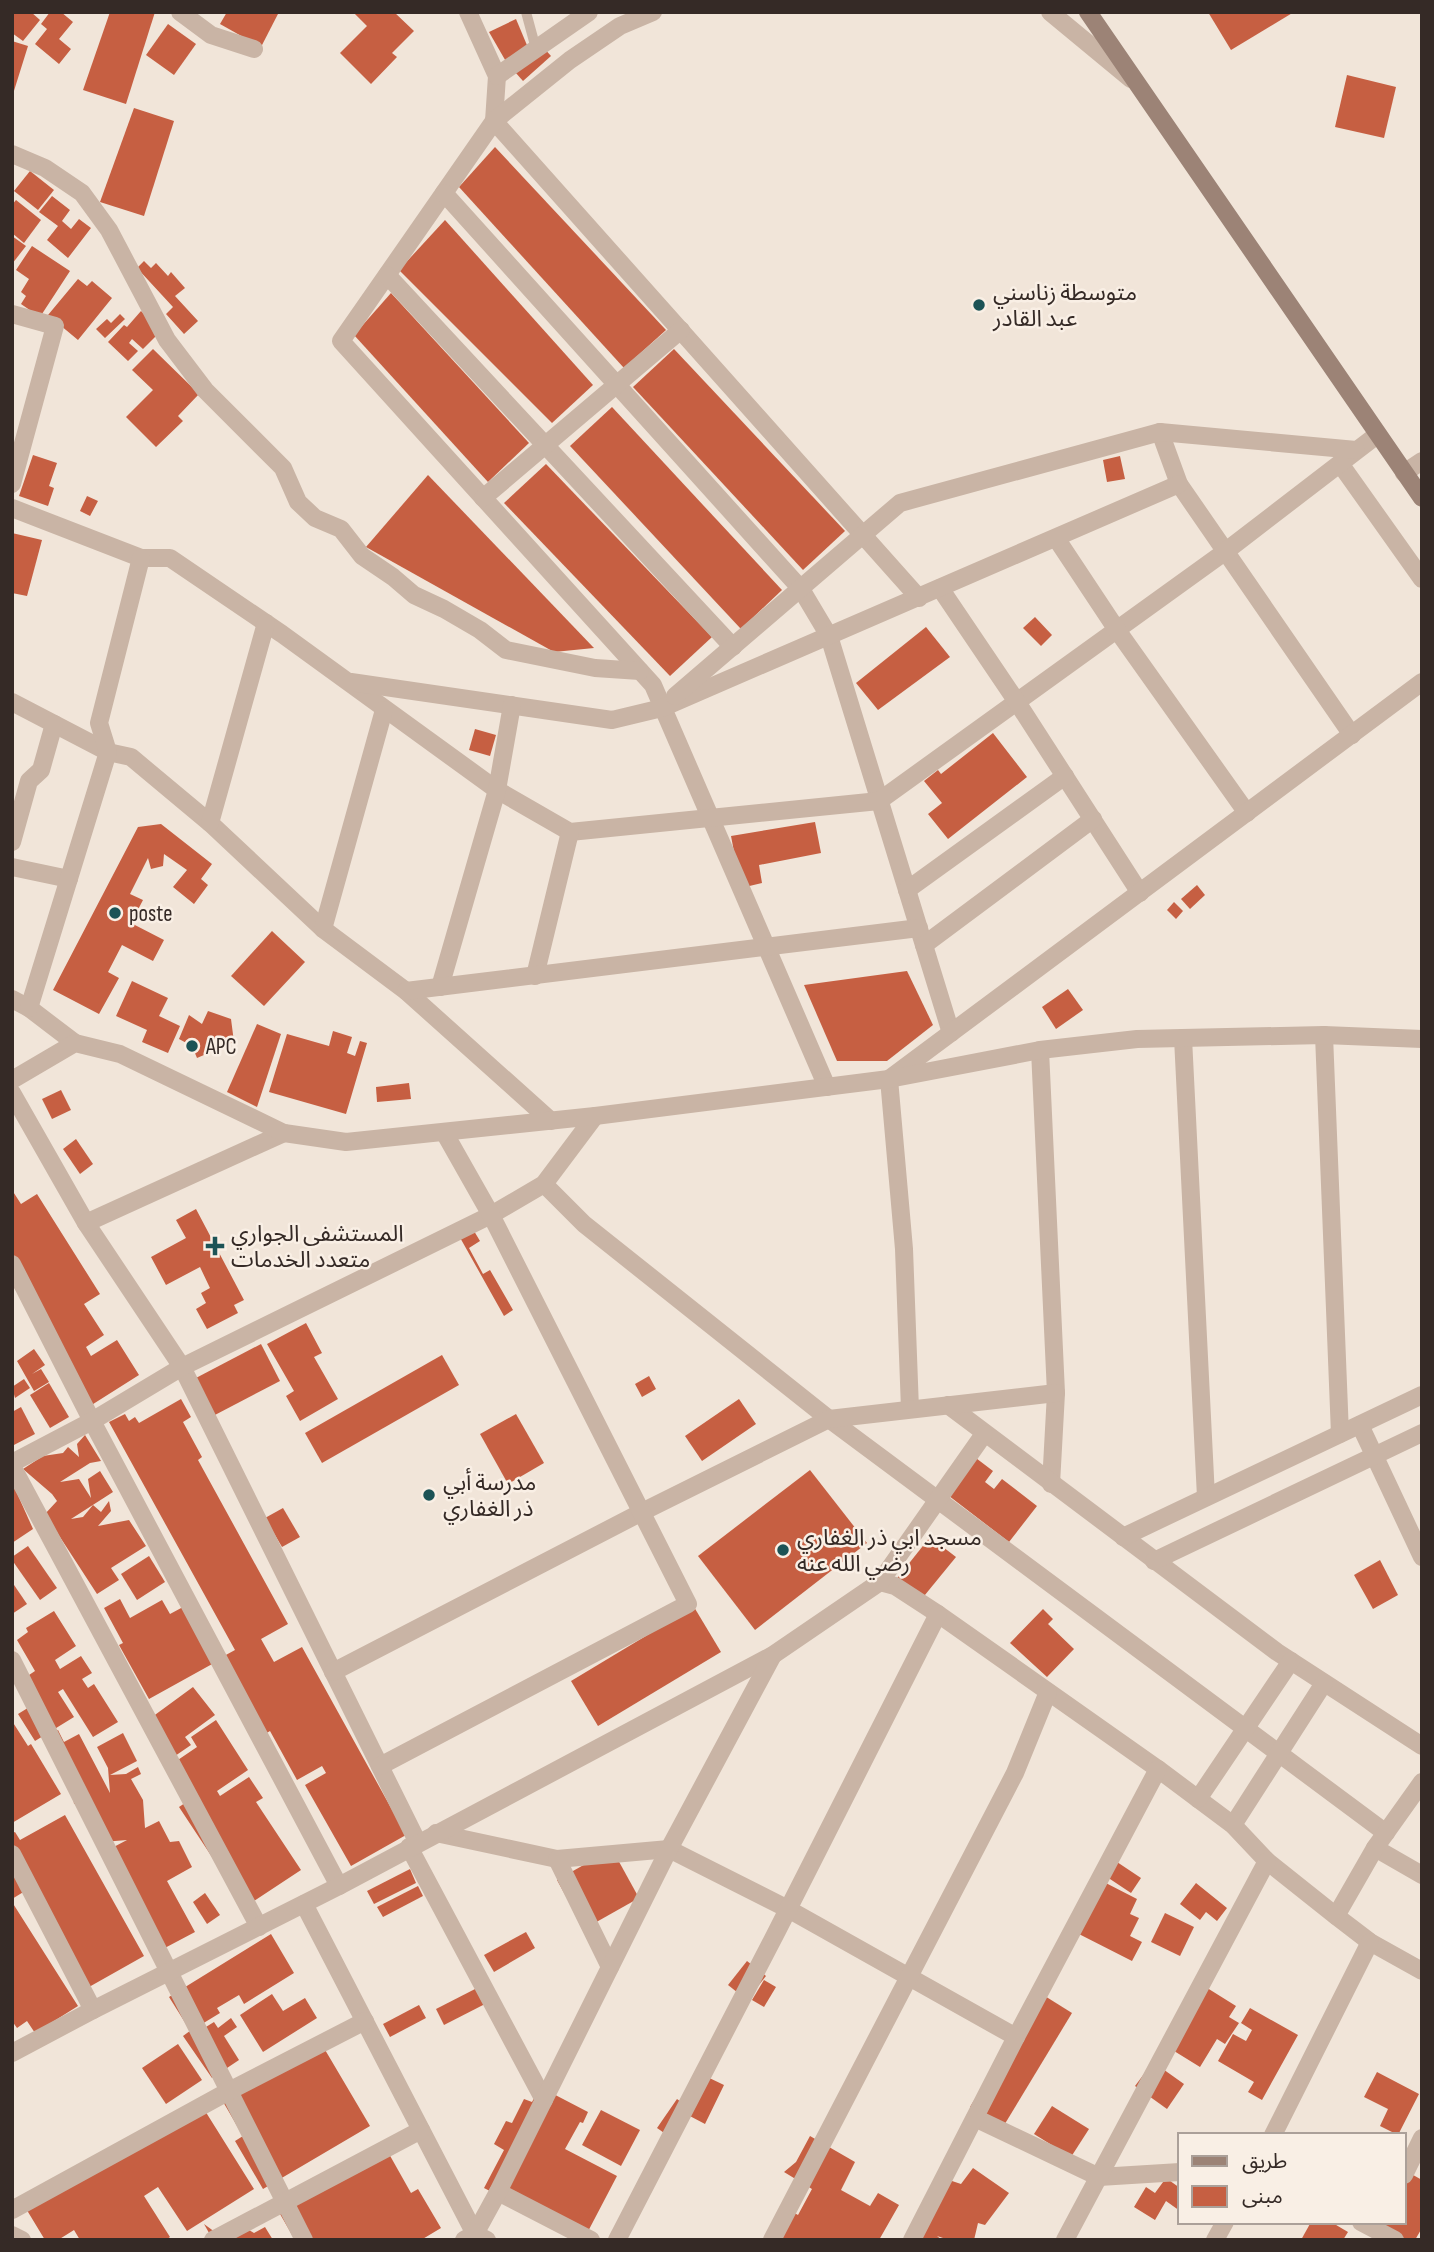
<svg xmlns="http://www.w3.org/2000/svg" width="1434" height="2252" viewBox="0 0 1434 2252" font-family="'Sofia Sans Condensed','Noto Sans Arabic',sans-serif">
	<rect width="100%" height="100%" fill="#f1e5d9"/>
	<g fill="#c65f42">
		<polygon points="12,12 31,12 40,20 23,41 12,33"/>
		<polygon points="50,12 61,12 73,22 59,39 71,49 59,64 35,44 47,29 41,24"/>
		<polygon points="110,12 155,12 126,104 83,90"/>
		<polygon points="227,12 279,12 261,47 220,24"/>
		<polygon points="353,12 394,12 414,31 392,53 397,57 371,84 340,53 367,26"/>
		<polygon points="1208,12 1294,12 1231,50"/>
		<polygon points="516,19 529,50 508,65 489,32"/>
		<polygon points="168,24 196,44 174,75 146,55"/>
		<polygon points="12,41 28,46 13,94 12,94"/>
		<polygon points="543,47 551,56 523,81 515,72"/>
		<polygon points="1347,75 1396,87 1384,138 1335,127"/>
		<polygon points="134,108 174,121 144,216 100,202"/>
		<polygon points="495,147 666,330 624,368 459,187"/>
		<polygon points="30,171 54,190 38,210 14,191"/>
		<polygon points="52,196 70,210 62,221 71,229 79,219 91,228 68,258 47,240 58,226 39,212"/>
		<polygon points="16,200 41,220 24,243 12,233 12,205"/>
		<polygon points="445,220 593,385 552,423 399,270"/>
		<polygon points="12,236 26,246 12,264"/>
		<polygon points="32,246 70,271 40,317 21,304 26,296 21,292 29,279 16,270"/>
		<polygon points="144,261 151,268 156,263 168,276 171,272 185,288 175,296 198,321 184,334 166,314 173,307 137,268"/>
		<polygon points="78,279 87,286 92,281 112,298 78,340 48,315"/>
		<polygon points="391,293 529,443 488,482 354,335"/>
		<polygon points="141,311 161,331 143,349 132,339 129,343 138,351 128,361 108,342 124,325 127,327"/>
		<polygon points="120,314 125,319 105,338 96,329 107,319 111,323"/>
		<polygon points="153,349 199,394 178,416 183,421 156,447 126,417 153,390 132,370"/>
		<polygon points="674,349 845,531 803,570 633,387"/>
		<polygon points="612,407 782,590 741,629 570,446"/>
		<polygon points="33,455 57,463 49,486 54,488 48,506 19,496"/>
		<polygon points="1120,456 1125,479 1107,482 1103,460"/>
		<polygon points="546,464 712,637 670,676 504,503"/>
		<polygon points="428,475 594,648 554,652 366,547"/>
		<polygon points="87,496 98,501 90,516 80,511"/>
		<polygon points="12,533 42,540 27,596 12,593"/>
		<polygon points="1035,617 1052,635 1041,646 1023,628"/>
		<polygon points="926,627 950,657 878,710 856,683"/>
		<polygon points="475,729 496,735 490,756 469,750"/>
		<polygon points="993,733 1027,777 948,839 928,814 942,803 924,781 938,770 941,774"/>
		<polygon points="815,822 821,853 759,865 762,883 741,888 731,836"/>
		<polygon points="161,824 212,864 201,879 208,885 194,904 173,887 187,870 164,854 163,866 151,869 148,858 130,894 143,900 131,923 164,940 153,961 122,945 108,972 119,978 99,1014 53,990 138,827"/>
		<polygon points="1197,885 1205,895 1190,909 1181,899"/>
		<polygon points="1174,902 1183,911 1176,919 1167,910"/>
		<polygon points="272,931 305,962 264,1006 231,976"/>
		<polygon points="907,971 933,1025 887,1061 837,1061 804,985"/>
		<polygon points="132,981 168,998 159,1016 180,1026 168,1053 142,1042 147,1030 116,1016"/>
		<polygon points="1068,989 1083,1010 1056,1029 1042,1007"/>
		<polygon points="208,1011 231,1019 234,1042 197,1058 192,1046 179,1039 189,1015 202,1024"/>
		<polygon points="257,1024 281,1034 257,1107 227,1092"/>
		<polygon points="333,1031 352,1037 347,1053 355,1056 360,1041 367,1043 346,1114 269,1092 287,1034 329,1046"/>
		<polygon points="409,1083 411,1099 377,1102 376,1087"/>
		<polygon points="61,1090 71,1110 52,1119 42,1099"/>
		<polygon points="76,1139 93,1164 80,1174 63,1149"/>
		<polygon points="12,1190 21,1204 37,1194 100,1294 84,1304 104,1335 86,1347 91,1356 117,1340 139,1375 90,1406 12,1284"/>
		<polygon points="196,1209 244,1300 234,1305 238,1313 207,1329 196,1309 206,1303 201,1293 210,1288 200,1267 166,1285 151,1257 186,1238 176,1220"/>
		<polygon points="471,1226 480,1241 469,1248 483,1274 490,1270 513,1310 504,1316 458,1234"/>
		<polygon points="306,1323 322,1353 314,1357 338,1399 300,1421 286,1396 294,1391 267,1344"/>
		<polygon points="261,1344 280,1381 213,1416 194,1379"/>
		<polygon points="34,1349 45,1365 32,1374 41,1369 49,1382 34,1391 17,1361"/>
		<polygon points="442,1355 459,1385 322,1463 305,1433"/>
		<polygon points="649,1376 656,1389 642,1397 635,1384"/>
		<polygon points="24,1379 30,1388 15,1398 12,1387"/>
		<polygon points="49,1383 69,1417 50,1428 30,1395"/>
		<polygon points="181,1399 191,1417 183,1422 202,1457 198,1460 288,1624 261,1639 274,1662 302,1647 406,1835 351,1866 305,1785 326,1773 322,1766 297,1780 270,1731 260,1737 224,1656 235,1650 109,1422 125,1414 129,1421 135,1417 139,1423"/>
		<polygon points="739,1399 756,1424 702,1461 685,1436"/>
		<polygon points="21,1407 35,1434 12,1446 12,1412"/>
		<polygon points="516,1414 544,1463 508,1484 480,1434"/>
		<polygon points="85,1435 101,1461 90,1463 60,1482 79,1479 91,1498 88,1479 100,1471 113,1492 71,1519 83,1517 93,1505 101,1512 109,1501 111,1511 98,1526 129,1520 146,1546 111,1568 119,1580 97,1594 45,1514 57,1501 52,1494 23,1469 43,1456 63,1453 68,1447 79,1457 77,1444"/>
		<polygon points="968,1452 993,1471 985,1482 994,1489 1002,1479 1037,1506 1009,1542 940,1489"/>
		<polygon points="810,1470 867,1543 755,1630 698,1556"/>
		<polygon points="12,1482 33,1529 12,1543"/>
		<polygon points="283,1508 300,1537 282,1547 265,1518"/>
		<polygon points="930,1537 956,1557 920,1601 895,1581"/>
		<polygon points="28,1546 57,1588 40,1600 12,1560 12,1557"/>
		<polygon points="149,1556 165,1582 137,1600 121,1574"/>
		<polygon points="1380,1560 1398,1595 1373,1609 1354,1575"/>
		<polygon points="12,1582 27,1604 12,1614"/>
		<polygon points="120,1599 130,1618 162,1600 170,1614 183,1607 214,1663 149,1699 119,1645 123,1643 104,1608"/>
		<polygon points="694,1607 721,1652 598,1726 571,1681"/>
		<polygon points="1043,1609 1053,1619 1048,1624 1074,1649 1047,1677 1010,1643"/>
		<polygon points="54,1611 76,1646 55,1660 60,1669 81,1656 92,1673 82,1679 88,1688 94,1684 118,1722 93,1737 63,1689 58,1692 74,1717 35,1741 18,1714 31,1706 17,1683 35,1671 17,1640 28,1632 26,1628"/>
		<polygon points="193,1687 215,1715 185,1737 191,1745 175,1756 148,1720"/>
		<polygon points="216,1720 248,1770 217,1791 220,1796 249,1777 263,1798 256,1802 301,1870 245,1907 179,1807 185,1803 169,1766 197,1747 191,1737"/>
		<polygon points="12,1721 28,1746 31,1744 61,1794 12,1823"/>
		<polygon points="58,1730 64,1742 79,1734 110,1793 108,1768 97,1747 123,1733 137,1761 110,1775 126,1774 138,1767 141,1774 131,1779 143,1800 145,1828 159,1821 170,1842 179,1841 192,1867 167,1881 195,1932 161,1950 108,1850 127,1840 103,1842 82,1803 74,1804 72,1783 42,1738"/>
		<polygon points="65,1815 144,1956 89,1987 12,1846 12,1833 15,1832 20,1840"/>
		<polygon points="612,1849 639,1898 584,1929 557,1880"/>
		<polygon points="1114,1860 1141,1878 1131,1893 1104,1875"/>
		<polygon points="410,1869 416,1883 374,1904 367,1891"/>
		<polygon points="12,1871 25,1891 12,1899"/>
		<polygon points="1100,1880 1137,1899 1130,1914 1139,1918 1130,1936 1142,1942 1132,1961 1073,1931"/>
		<polygon points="1196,1883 1227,1908 1217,1921 1206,1912 1200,1920 1180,1904"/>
		<polygon points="418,1886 423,1896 383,1917 377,1907"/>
		<polygon points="205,1893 220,1915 207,1924 193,1902"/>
		<polygon points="12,1902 78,2006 35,2033 27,2021 17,2028 12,2021"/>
		<polygon points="1165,1913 1194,1927 1180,1956 1151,1942"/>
		<polygon points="526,1932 535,1948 494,1972 484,1955"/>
		<polygon points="271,1934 294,1973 244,2004 239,1995 217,2008 220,2013 202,2024 186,2024 169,1997"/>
		<polygon points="747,1961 766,1976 747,2000 728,1985"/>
		<polygon points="764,1980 776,1987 764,2007 752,2000"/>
		<polygon points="1204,1986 1236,2006 1229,2017 1239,2023 1225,2044 1217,2039 1200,2067 1166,2046"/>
		<polygon points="477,1988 485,2004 444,2025 436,2009"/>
		<polygon points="1040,1993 1072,2013 1003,2127 970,2107"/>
		<polygon points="272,1994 283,2011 305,1998 317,2018 263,2052 240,2015"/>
		<polygon points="419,2005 426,2018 390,2037 383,2024"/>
		<polygon points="1250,2008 1298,2035 1262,2100 1248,2092 1254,2082 1218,2061 1233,2034 1246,2041 1252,2030 1241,2023"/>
		<polygon points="231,2018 237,2027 224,2036 239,2060 212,2078 183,2036 198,2025 201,2030 214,2022 218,2028"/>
		<polygon points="321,2043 370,2126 263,2189 235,2141 243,2136 222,2100"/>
		<polygon points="178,2044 202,2080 166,2104 142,2068"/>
		<polygon points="1153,2062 1184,2084 1167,2109 1135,2086"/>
		<polygon points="1377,2072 1419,2094 1398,2135 1380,2126 1388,2109 1364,2097"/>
		<polygon points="701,2074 724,2085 705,2124 686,2114 670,2137 657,2128 677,2099 685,2105"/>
		<polygon points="540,2087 588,2112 583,2123 580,2122 565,2149 617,2176 584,2239 484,2188 504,2150 494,2144 506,2121 512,2123 524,2099 532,2102"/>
		<polygon points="202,2106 254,2189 187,2231 158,2187 144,2196 170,2237 166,2240 80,2240 74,2230 58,2240 45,2240 25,2207"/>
		<polygon points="1052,2106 1089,2129 1071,2157 1034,2134"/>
		<polygon points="601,2110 640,2130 621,2166 582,2145"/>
		<polygon points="810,2136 855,2162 841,2190 870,2206 878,2193 899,2205 879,2240 770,2240 784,2207 798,2215 812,2189 784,2172 796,2162"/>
		<polygon points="384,2145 411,2193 418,2189 441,2228 421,2240 295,2240 276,2207"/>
		<polygon points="973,2168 1009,2193 985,2225 978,2223 974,2240 949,2240 937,2236 942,2240 917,2240 949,2180 961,2184"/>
		<polygon points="1406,2171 1422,2180 1422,2228 1415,2240 1404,2240 1375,2222 1404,2222"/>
		<polygon points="1166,2178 1180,2188 1180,2211 1166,2201 1155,2220 1134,2207 1146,2187 1155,2193"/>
		<polygon points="1311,2222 1331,2222 1348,2232 1343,2240 1301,2240"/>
		<polygon points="204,2224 219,2235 244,2227 254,2233 265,2227 273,2240 213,2240"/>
	</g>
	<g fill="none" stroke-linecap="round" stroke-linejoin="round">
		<polyline stroke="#c9b4a5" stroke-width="10" points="526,12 536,49"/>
		<g stroke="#c9b4a5" stroke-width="18">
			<polyline points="180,12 211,35 254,49"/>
			<polyline points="468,12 497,76 494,121 919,598"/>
			<polyline points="653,12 620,26 570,60 494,121 341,341 653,685 827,1087"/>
			<polyline points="1050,12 1131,79"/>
			<polyline points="497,76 589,12"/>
			<polyline points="12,154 45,168 82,193 109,230 167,340 205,390 283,468 298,502 315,518 341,529 362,556 393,577 414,595 444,609 480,630 506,650 595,668 640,671"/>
			<polyline points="444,193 801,589 829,636 951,1033"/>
			<polyline points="387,275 733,647"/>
			<polyline points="12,314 55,326 12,484"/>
			<polyline points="1160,432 1179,484 1352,735"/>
			<polyline points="1341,465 1422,579"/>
			<polyline points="1404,473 1422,461"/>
			<polyline points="483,498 681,330"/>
			<polyline points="12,508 141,558 170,558 282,634 497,790 570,832 879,801 1226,551 1377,435"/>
			<polyline points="1056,538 1117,630 1247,813"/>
			<polyline points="940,588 1017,702 1140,893"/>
			<polyline points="351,682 612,720 662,708 1179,484"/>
			<polyline points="675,696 900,503 1160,432 1356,450"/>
			<polyline points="12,702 108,752 131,757 210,823 323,929 406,991 551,1121"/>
			<polyline points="210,823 266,623"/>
			<polyline points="12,842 29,781 41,770 54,724"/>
			<polyline points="12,867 69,879"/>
			<polyline points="907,890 1065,776"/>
			<polyline points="323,929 384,710"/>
			<polyline points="924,945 1093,819"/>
			<polyline points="535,976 570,832"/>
			<polyline points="440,987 497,790 512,705"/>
			<polyline points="406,991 919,928"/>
			<polyline points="12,999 29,1008 75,1043"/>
			<polyline points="29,1008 108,752 99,723 141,558"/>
			<polyline points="1324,1035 1340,1434"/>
			<polyline points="1183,1038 1206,1497"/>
			<polyline points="1040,1050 1056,1393 1051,1484"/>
			<polyline points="12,1093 86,1223 182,1367 418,1843"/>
			<polyline points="544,1184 584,1224 829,1419 1386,1833"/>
			<polyline points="86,1223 284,1133"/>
			<polyline points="12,1264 92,1421 339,1886"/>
			<polyline points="948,1405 1277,1652 1422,1746"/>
			<polyline points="910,1409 904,1249 889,1079 1422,682"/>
			<polyline points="1360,1425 1422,1557"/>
			<polyline points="12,1463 92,1421 182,1367 491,1215 544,1184 595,1116"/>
			<polyline points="12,1466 259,1927"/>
			<polyline points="1123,1537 1422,1395"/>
			<polyline points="1154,1561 1422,1433"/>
			<polyline points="880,1582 895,1586 938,1614 1158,1769 1233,1825 1267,1861 1336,1916 1370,1942 1422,1971"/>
			<polyline points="12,1660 304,2240"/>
			<polyline points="333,1672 642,1512 829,1419 1056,1393"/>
			<polyline points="380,1766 688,1604 491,1215 444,1132"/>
			<polyline points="1198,1799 1291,1661"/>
			<polyline points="1233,1825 1324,1683"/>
			<polyline points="436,1833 557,1859 669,1849 788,1909 1016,2037"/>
			<polyline points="409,1847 544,2100"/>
			<polyline points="1375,1848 1422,1875"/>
			<polyline points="12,1854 93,2010"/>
			<polyline points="557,1859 610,1967"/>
			<polyline points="304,1904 475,2234 487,2240"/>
			<polyline points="1336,1916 1375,1848 1422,1782"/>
			<polyline points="12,2053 93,2010 339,1886 773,1655 880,1582 984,1434"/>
			<polyline points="975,2118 1099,2177 1180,2172"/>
			<polyline points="1273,2135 1370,1942"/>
			<polyline points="1404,2175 1422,2138"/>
			<polyline points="498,2192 591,2240"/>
			<polyline points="12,2210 229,2091 365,2021"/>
			<polyline points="1361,2222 1395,2240"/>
			<polyline points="12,2235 22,2240"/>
			<polyline points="213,2240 421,2130"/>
			<polyline points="464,2240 475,2234 498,2192 669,1849 773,1655"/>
			<polyline points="617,2240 777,1931 938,1614"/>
			<polyline points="772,2240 1015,1773 1048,1692"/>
			<polyline points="912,2240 1016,2037 1158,1769"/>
			<polyline points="1065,2240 1267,1861"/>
			<polyline points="1215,2240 1225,2222"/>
		</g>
		<polyline stroke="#c9b4a5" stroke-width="18" points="12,1080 75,1043 120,1054 284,1133 346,1142 595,1116 889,1079 1040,1050 1137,1039 1324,1035 1422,1039"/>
		<polyline stroke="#9c8376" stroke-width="18" points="1088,12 1422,498"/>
	</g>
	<g fill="#1c5356" stroke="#f9efe5" stroke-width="2.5">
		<circle cx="979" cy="305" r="7"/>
		<circle cx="115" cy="913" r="7"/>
		<circle cx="192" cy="1046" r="7"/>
		<path d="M211.5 1235.5h7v7h7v7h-7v7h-7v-7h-7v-7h7z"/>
		<circle cx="429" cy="1495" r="7"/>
		<circle cx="783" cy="1550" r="7"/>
	</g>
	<g text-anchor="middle" stroke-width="5" stroke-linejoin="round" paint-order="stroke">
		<g font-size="23" fill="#352a26" stroke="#f9efe5" text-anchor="start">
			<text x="993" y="300">متوسطة زناسني<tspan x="993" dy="26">عبد القادر</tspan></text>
			<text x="129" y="921">poste</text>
			<text x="206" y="1054">APC</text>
			<text x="231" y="1241">المستشفى الجواري<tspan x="231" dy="26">متعدد الخدمات</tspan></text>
			<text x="443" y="1490">مدرسة أبي<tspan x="443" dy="26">ذر الغفاري</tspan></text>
			<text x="797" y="1545">مسجد ابي ذر الغفاري<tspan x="797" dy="26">رضي الله عنه</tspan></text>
		</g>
	</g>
	<rect width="1434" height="2252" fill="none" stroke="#352a26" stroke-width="28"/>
	<rect x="1178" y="2133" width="228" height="91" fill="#f9efe5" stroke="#aba099" stroke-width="2"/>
	<rect x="1192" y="2156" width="35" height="10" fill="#9c8376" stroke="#aba099" stroke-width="2"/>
	<text x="1242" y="2168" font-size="21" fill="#352a26">طريق</text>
	<rect x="1192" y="2186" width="35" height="21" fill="#c65f42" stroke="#aba099" stroke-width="2"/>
	<text x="1242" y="2203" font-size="21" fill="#352a26">مبنى</text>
</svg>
